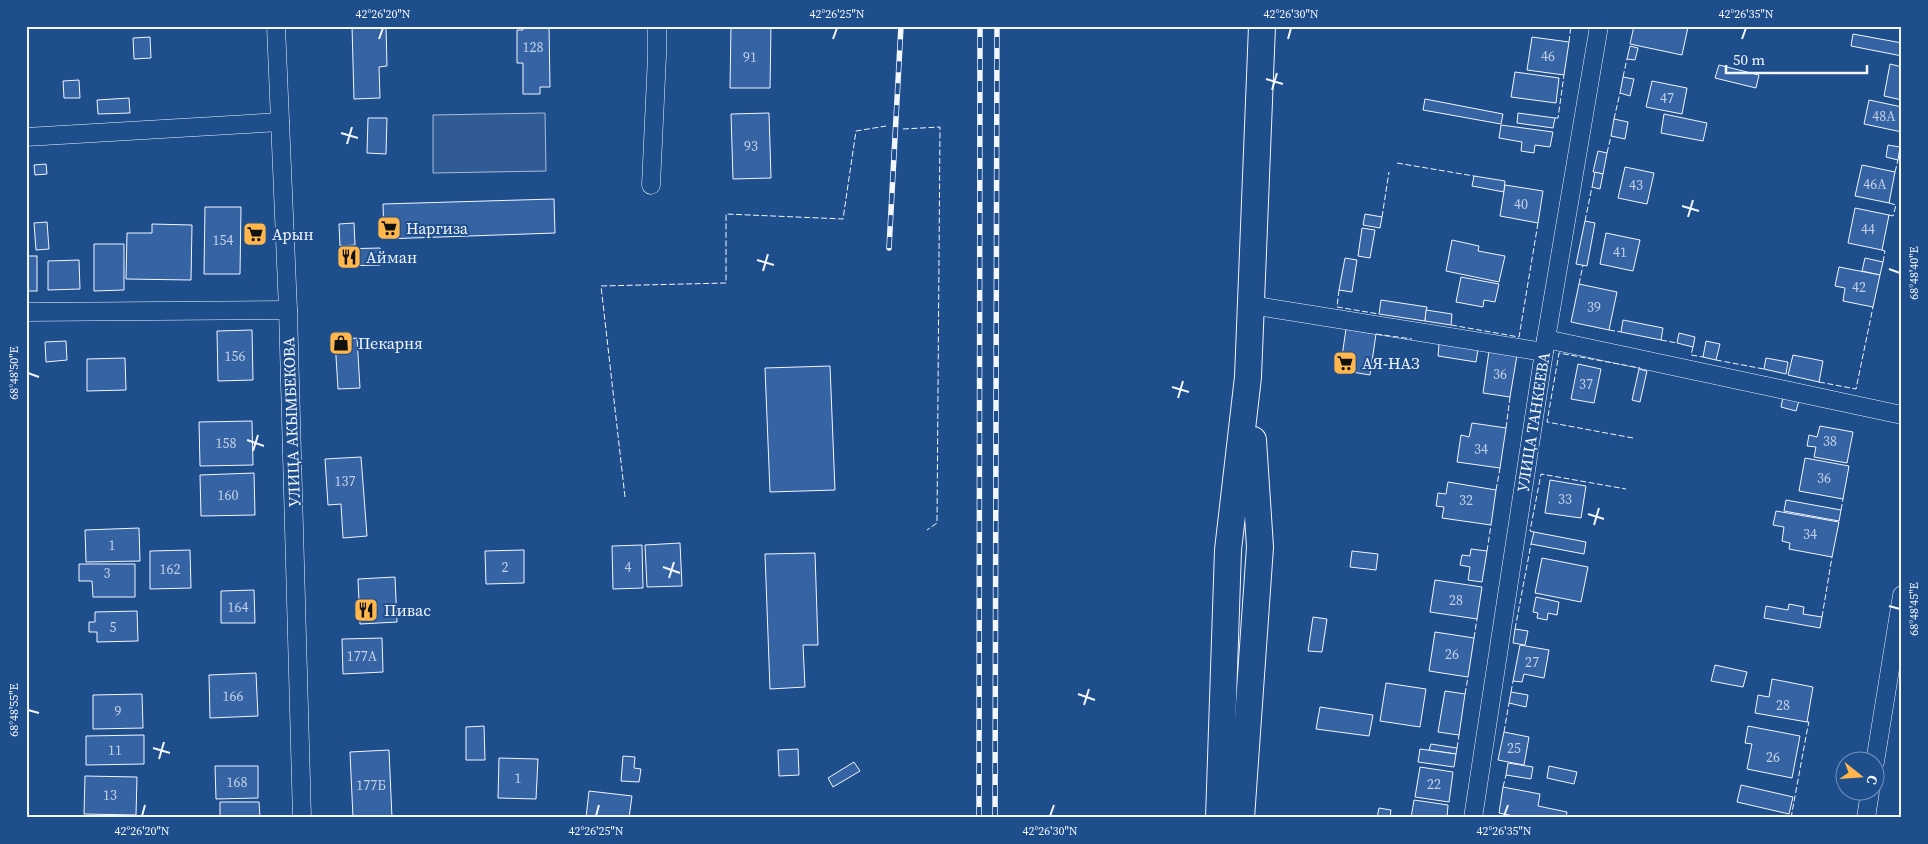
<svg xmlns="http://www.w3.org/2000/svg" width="1928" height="844" viewBox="0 0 1928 844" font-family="'Source Serif 4',serif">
	<rect width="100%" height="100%" fill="#1f4e8c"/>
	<polygon fill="#305b95" stroke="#a8bbd7" points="545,113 546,171 433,173 433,115"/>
	<g fill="#3563a3" stroke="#f2f6ff">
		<polygon points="352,26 386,26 387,66 379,67 380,98 354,99"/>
		<polygon points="523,26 549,26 550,87 540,87 540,94 523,94 523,63 517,63 517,30 523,30"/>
		<polygon points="731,26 771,26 770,88 730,88"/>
		<polygon points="1634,26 1688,27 1682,55 1630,44"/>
		<polygon points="1853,34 1902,43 1902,56 1851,46"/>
		<polygon points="150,37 151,58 134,59 133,38"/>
		<polygon points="1532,37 1569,42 1564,75 1527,70"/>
		<polygon points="1630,46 1638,48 1635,60 1627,59"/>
		<polygon points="1890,64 1902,67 1902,100 1884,96"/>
		<polygon points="1719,65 1759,75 1756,88 1715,78"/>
		<polygon points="1515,72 1559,78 1556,103 1511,97"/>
		<polygon points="1623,77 1634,79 1630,96 1620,93"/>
		<polygon points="79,80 80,98 64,98 63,81"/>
		<polygon points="1652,81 1687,88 1682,114 1646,107"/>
		<polygon points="129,98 130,113 98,114 97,100"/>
		<polygon points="1425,99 1503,114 1501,124 1423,110"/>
		<polygon points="1869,100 1902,107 1902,132 1864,124"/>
		<polygon points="769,113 771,178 733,179 731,114"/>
		<polygon points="1518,113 1555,118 1553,128 1517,123"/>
		<polygon points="1664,114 1707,123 1703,141 1661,133"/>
		<polygon points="368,118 387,118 386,154 367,153"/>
		<polygon points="1614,119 1628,122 1625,139 1611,136"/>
		<polygon points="1501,125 1553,132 1550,147 1535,145 1534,153 1521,151 1522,142 1499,138"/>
		<polygon points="1888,145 1900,147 1898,160 1886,157"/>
		<polygon points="1598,151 1607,153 1603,174 1593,172"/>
		<polygon points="46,164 47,174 35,175 34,165"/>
		<polygon points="1862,165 1895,172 1889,203 1855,196"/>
		<polygon points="1625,167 1654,173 1647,204 1618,198"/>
		<polygon points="1595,172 1603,174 1600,189 1592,187"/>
		<polygon points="1474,176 1505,181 1504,192 1472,186"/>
		<polygon points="1505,185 1543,191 1538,223 1500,216"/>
		<polygon points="554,199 555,233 384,239 383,204"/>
		<polygon points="205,207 241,207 240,274 204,274"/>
		<polygon points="1855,208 1889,215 1882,250 1848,243"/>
		<polygon points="1365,214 1382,217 1380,228 1363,225"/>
		<polygon points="1585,221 1595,223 1587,266 1576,264"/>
		<polygon points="47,222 49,249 36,250 34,223"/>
		<polygon points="354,223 355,245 340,246 339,224"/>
		<polygon points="152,224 192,225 191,280 126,279 127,233 152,233"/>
		<polygon points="1362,228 1375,230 1370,258 1358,256"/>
		<polygon points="1606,233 1640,240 1633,271 1600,264"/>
		<polygon points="1452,240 1479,246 1478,251 1505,256 1499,282 1446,271"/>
		<polygon points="94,244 124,244 124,290 94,291"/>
		<polygon points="380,248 380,265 340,266 339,249"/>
		<rect x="26" y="256" width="11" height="35"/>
		<polygon points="1345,258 1357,260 1352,292 1339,290"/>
		<polygon points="1865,258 1883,262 1880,275 1862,271"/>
		<polygon points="79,260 80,289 48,290 48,261"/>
		<polygon points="1839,267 1880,275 1873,307 1843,301 1845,288 1835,286"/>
		<polygon points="1461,277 1499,284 1495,302 1484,300 1483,307 1456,302"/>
		<polygon points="1579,284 1617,292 1609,330 1571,322"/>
		<polygon points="1381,300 1427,307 1425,321 1379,314"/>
		<polygon points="1426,310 1452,314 1451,325 1425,321"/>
		<polygon points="1623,320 1663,328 1661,340 1621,332"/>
		<polygon points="1346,329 1376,334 1370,375 1340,370"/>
		<polygon points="252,330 253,380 218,381 217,331"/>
		<polygon points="1679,333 1695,337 1693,347 1677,343"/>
		<polygon points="357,338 360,388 338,389 335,340"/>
		<polygon points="66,341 67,360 46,362 45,342"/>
		<polygon points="1706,341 1720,344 1716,360 1703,357"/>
		<polygon points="1439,344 1478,349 1476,362 1438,356"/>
		<polygon points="1489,351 1517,355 1510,397 1483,393"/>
		<polygon points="1793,355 1823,361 1819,382 1788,375"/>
		<polygon points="125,358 126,390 87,391 87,359"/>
		<polygon points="1766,358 1788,362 1786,374 1764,369"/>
		<polygon points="1578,364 1601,369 1594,403 1571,399"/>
		<polygon points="830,366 835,490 770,492 765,368"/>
		<polygon points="1639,369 1647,371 1640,402 1632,400"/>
		<polygon points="1783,397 1799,401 1796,411 1781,407"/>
		<polygon points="252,421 253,465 200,466 199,422"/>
		<polygon points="1472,423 1506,428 1500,468 1457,462 1461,435 1469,437"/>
		<polygon points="1820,426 1853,432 1847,463 1814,457 1816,447 1807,446 1809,435 1817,437"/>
		<polygon points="361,457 367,536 343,538 341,504 328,505 325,459"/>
		<polygon points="1805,458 1849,466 1843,499 1799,491"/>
		<polygon points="254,473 255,515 201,516 200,475"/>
		<polygon points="1550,480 1586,486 1581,518 1545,513"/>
		<polygon points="1448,482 1496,490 1491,525 1442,518 1444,507 1436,506 1438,493 1446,494"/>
		<polygon points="1786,500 1841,510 1839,521 1784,511"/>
		<polygon points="1776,511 1839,522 1832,557 1789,549 1790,543 1782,541 1784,527 1773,525"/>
		<polygon points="139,528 140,561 86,562 85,530"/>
		<polygon points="1534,532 1586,542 1584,554 1531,544"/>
		<polygon points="680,543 682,586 647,587 645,545"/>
		<polygon points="642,545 643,588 613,589 612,546"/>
		<polygon points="1471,549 1487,551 1482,582 1468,580 1470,567 1460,565 1462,555 1470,556"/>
		<polygon points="190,550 191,588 150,589 150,551"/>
		<polygon points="524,550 524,583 486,584 485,551"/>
		<polygon points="1352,551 1378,554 1376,570 1350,567"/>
		<polygon points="815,553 818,645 803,645 805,687 770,689 765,554"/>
		<polygon points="1542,558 1588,567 1581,602 1535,593"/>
		<polygon points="79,564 135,564 135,597 93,597 92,581 79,581"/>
		<polygon points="395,577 397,622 360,624 358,579"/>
		<polygon points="1435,580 1482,587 1477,619 1430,612"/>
		<polygon points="254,590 255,623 221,623 221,591"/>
		<polygon points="1536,597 1559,602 1557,615 1548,613 1547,620 1537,618 1538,613 1533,612"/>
		<polygon points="1789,604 1804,607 1803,614 1822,617 1820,628 1764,618 1766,606 1788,610"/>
		<polygon points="137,611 138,641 97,642 97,632 89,632 89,622 95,622 95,612"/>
		<polygon points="1313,617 1327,619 1322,652 1308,651"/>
		<polygon points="1515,629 1528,631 1525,645 1513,643"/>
		<polygon points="1435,632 1474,638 1468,677 1429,671"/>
		<polygon points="382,638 383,672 343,674 342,639"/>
		<polygon points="1520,645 1549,650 1544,678 1524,674 1522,682 1513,681"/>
		<polygon points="1715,665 1747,672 1743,687 1711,681"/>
		<polygon points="256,673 258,716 210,718 209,675"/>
		<polygon points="1772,679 1813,687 1807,722 1755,713 1758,695 1769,697"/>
		<polygon points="1386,683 1426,689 1420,727 1380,721"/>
		<polygon points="1445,691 1465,694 1459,735 1438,732"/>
		<polygon points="1511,692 1528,695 1526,707 1509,703"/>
		<polygon points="142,694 143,728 93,729 93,695"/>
		<polygon points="1320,707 1373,715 1369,736 1316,729"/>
		<polygon points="484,726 485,760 466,760 466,727"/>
		<polygon points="1748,726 1800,736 1792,778 1747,769 1752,744 1745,743"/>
		<polygon points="1504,732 1529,737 1524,765 1498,760"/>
		<polygon points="144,735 144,764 86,765 86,736"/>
		<polygon points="1431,744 1457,748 1456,754 1429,750"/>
		<polygon points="798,749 799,775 779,776 778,750"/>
		<polygon points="1420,749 1456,754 1454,767 1418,762"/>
		<polygon points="389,750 392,818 353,818 350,752"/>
		<polygon points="623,756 635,757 634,768 641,769 639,782 621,781"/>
		<polygon points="499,758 538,759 536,799 498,798"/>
		<polygon points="854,762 860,771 833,787 828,778"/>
		<polygon points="1508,763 1533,767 1531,779 1506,775"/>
		<polygon points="215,766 258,766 258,798 216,799"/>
		<polygon points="1549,766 1577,772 1574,784 1547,778"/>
		<polygon points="1420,767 1453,772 1449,802 1415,797"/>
		<polygon points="85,776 137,777 136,815 84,814"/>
		<polygon points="1741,785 1793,797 1789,814 1737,802"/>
		<polygon points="1503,787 1540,794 1538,806 1567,812 1566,818 1524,818 1499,813"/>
		<polygon points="589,791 632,796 629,818 586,818"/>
		<polygon points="1414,800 1448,805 1447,818 1411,818"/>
		<polygon points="220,802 259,802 260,818 220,818"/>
		<polygon points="1379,808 1391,810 1390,818 1377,818"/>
	</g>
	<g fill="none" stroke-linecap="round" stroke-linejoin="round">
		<g stroke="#f2f6ff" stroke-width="19">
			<g id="street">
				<polyline points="276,26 288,310 302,818"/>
				<polyline points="26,137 280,122"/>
				<polyline points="651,185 657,56 657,26"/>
				<polyline points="1251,305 1544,352"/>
				<polyline points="26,312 288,310"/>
				<polyline points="1546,339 1902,415"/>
				<polyline points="1875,762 1902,595"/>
				<polyline points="1473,818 1546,339 1599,26"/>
				<polyline points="1866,818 1870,792"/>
			</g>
		</g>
		<g stroke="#f2f6ff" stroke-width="28">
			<g id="primary">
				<polyline points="1219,818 1228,550 1248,377 1262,26"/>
				<polyline points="1241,818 1260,547 1253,440"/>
			</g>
		</g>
		<use href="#street" stroke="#1f4e8c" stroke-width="18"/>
		<use href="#primary" stroke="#1f4e8c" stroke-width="26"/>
		<g stroke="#f2f6ff" stroke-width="5.5">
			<g id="rail">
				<polyline points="889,248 901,26"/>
				<polyline points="979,818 980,26"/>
				<polyline points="995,818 997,26"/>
			</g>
		</g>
		<use href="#rail" stroke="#1f4e8c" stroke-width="4" stroke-dasharray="11" stroke-linecap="butt"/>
		<g stroke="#f2f6ff" stroke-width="1" stroke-dasharray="6 2.5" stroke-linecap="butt">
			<polyline points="1569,42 1571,26"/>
			<polyline points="1623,77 1627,59"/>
			<polyline points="1555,118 1558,118 1564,75"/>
			<polyline points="1614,119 1620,93"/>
			<polyline points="903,129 940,127 937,523 927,530"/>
			<polyline points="1900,147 1902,141"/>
			<polyline points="1607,153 1611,136"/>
			<polyline points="1397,163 1474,176"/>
			<polyline points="1895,172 1898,160"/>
			<polyline points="1889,203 1896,205 1893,216 1889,215"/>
			<polyline points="1382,217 1389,172"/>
			<polyline points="1585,221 1592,187"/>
			<polyline points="1882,250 1885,251 1883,262"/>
			<polyline points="1579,284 1583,265"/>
			<polyline points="1339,290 1337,307 1379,314"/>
			<polyline points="1451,325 1519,337 1538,223"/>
			<polyline points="1609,330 1621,332"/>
			<polyline points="1376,334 1412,339"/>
			<polyline points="1661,340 1677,343"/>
			<polyline points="1693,347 1691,355 1703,357"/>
			<polyline points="1716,360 1764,369"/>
			<polyline points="1819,382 1856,389 1873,307"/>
			<polyline points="1506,428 1510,397"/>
			<polyline points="1633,438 1547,422 1559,353 1640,368"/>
			<polyline points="1496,490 1500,468"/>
			<polyline points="625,497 601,286 726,283 726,214 843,219 856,131 886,126"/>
			<polyline points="1841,510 1843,499"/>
			<polyline points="1534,532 1530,531 1541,474 1626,489"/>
			<polyline points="1487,551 1491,525"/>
			<polyline points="1822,617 1832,557"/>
			<polyline points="1515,629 1531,544"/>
			<polyline points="1474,638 1477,619"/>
			<polyline points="1511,692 1513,681"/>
			<polyline points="1465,694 1468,677"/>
			<polyline points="1504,732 1509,703"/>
			<polyline points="1457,748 1459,735"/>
			<polyline points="1503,787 1506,775"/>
			<polyline points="1791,818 1807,731 1809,722 1807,722"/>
		</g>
	</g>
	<path fill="none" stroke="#f2f6ff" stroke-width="2" d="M379,39L383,28M833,39L837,28M1288,39L1291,28M1742,39L1746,28M1266,79L1283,84M1272,90L1277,73M341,133L358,138M347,144L352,127M1682,206L1699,211M1688,217L1693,200M757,260L774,265M1889,269L1900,273M763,271L768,254M28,373L39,377M1172,387L1189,392M1178,398L1183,381M247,440L264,446M253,451L258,435M1588,514L1604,519M1594,525L1599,508M663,567L680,573M669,578L674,562M1889,606L1900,609M1078,694L1095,700M1084,705L1089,689M28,710L39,713M153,748L170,753M159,759L164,742M142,816L145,805M596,816L599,805M1050,816L1054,805M1504,816L1508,805"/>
	<defs>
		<g id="supermarket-square" transform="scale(1.25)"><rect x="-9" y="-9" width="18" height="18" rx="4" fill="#ffb74d" stroke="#1f4e8c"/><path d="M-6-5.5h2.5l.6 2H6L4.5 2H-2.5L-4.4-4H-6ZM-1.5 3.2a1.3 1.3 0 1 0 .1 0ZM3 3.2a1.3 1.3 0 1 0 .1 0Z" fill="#111"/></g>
		<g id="restaurant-square" transform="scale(1.25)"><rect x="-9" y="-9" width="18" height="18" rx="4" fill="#ffb74d" stroke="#1f4e8c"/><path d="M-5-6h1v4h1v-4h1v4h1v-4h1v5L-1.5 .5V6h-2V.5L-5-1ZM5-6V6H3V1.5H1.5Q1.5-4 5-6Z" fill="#111"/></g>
		<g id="shop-square" transform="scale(1.25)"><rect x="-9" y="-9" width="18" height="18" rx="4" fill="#ffb74d" stroke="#1f4e8c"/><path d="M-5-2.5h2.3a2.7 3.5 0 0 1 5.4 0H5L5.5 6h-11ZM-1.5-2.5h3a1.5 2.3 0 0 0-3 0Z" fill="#111"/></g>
	</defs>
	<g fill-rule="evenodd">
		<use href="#supermarket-square" x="389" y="228"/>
		<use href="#supermarket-square" x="255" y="234"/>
		<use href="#restaurant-square" x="349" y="257"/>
		<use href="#shop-square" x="341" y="343"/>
		<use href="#supermarket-square" x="1345" y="363"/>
		<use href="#restaurant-square" x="366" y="610"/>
	</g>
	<g text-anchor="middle" stroke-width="4" stroke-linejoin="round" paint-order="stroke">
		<g font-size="14" fill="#c3d1e8">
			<text x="533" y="52">128</text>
			<text x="1548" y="61">46</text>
			<text x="750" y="62">91</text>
			<text x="1667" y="103">47</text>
			<text x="1884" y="121">48А</text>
			<text x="751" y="151">93</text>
			<text x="1875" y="189">46А</text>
			<text x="1636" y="190">43</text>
			<text x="1521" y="209">40</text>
			<text x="1868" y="234">44</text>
			<text x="223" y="245">154</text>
			<text x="1620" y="257">41</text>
			<text x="1859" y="292">42</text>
			<text x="1594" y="312">39</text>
			<text x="235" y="361">156</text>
			<text x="1500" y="379">36</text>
			<text x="1586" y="389">37</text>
			<text x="1830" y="446">38</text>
			<text x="226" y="448">158</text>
			<text x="1481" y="454">34</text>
			<text x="1824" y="483">36</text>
			<text x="345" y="486">137</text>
			<text x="228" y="500">160</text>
			<text x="1565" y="504">33</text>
			<text x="1466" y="505">32</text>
			<text x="1810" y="539">34</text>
			<text x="112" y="550">1</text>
			<text x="505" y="572">2</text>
			<text x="628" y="572">4</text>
			<text x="170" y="574">162</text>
			<text x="107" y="578">3</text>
			<text x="1456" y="605">28</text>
			<text x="238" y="612">164</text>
			<text x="113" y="632">5</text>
			<text x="1452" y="659">26</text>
			<text x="362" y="661">177А</text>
			<text x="1532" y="667">27</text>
			<text x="233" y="701">166</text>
			<text x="1783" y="710">28</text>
			<text x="118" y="716">9</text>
			<text x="1514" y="753">25</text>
			<text x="115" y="755">11</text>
			<text x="1773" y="762">26</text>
			<text x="518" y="783">1</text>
			<text x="237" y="787">168</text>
			<text x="1434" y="789">22</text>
			<text x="371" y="790">177Б</text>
			<text x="110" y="800">13</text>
		</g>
		<g font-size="16" fill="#f2f6ff" stroke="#1f4e8c" text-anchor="start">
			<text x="406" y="234">Наргиза</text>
			<text x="272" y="240">Арын</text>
			<text x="366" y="263">Айман</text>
			<text x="358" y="349">Пекарня</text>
			<text x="1362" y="369">АЯ-НАЗ</text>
			<text x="384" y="616">Пивас</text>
		</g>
		<g font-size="16" fill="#f2f6ff" stroke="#1f4e8c">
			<text transform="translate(291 422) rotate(-92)" y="6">УЛИЦА АКЫМБЕКОВА</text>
			<text transform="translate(1533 422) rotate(-81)" y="6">УЛИЦА ТАНКЕЕВА</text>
		</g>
	</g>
	<rect width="1928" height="844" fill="none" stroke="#1f4e8c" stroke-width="55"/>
	<g transform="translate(1860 776) rotate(107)"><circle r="24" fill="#1f4e8c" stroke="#7391ba"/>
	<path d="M0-4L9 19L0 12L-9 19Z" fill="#ffb74d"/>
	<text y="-8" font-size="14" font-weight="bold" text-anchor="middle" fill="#f2f6ff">С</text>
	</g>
	<path d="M1726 65v8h141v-8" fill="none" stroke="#f2f6ff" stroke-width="2.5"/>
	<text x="1733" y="65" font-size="15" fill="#f2f6ff" stroke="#1f4e8c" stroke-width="4" paint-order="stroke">50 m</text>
	<rect x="28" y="28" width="1872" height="788" fill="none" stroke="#f2f6ff" stroke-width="2"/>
	<g font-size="12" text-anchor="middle" fill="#f2f6ff">
		<text x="383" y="18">42°26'20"N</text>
		<text x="837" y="18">42°26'25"N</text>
		<text x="1291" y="18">42°26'30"N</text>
		<text x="1746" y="18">42°26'35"N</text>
		<text transform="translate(1914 273) rotate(-90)" y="4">68°48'40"E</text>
		<text transform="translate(14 373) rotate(-90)" y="4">68°48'50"E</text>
		<text transform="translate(1914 609) rotate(-90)" y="4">68°48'45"E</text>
		<text transform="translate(14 710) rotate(-90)" y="4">68°48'55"E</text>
		<text x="142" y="835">42°26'20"N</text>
		<text x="596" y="835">42°26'25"N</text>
		<text x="1050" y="835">42°26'30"N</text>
		<text x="1504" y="835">42°26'35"N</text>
	</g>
</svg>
